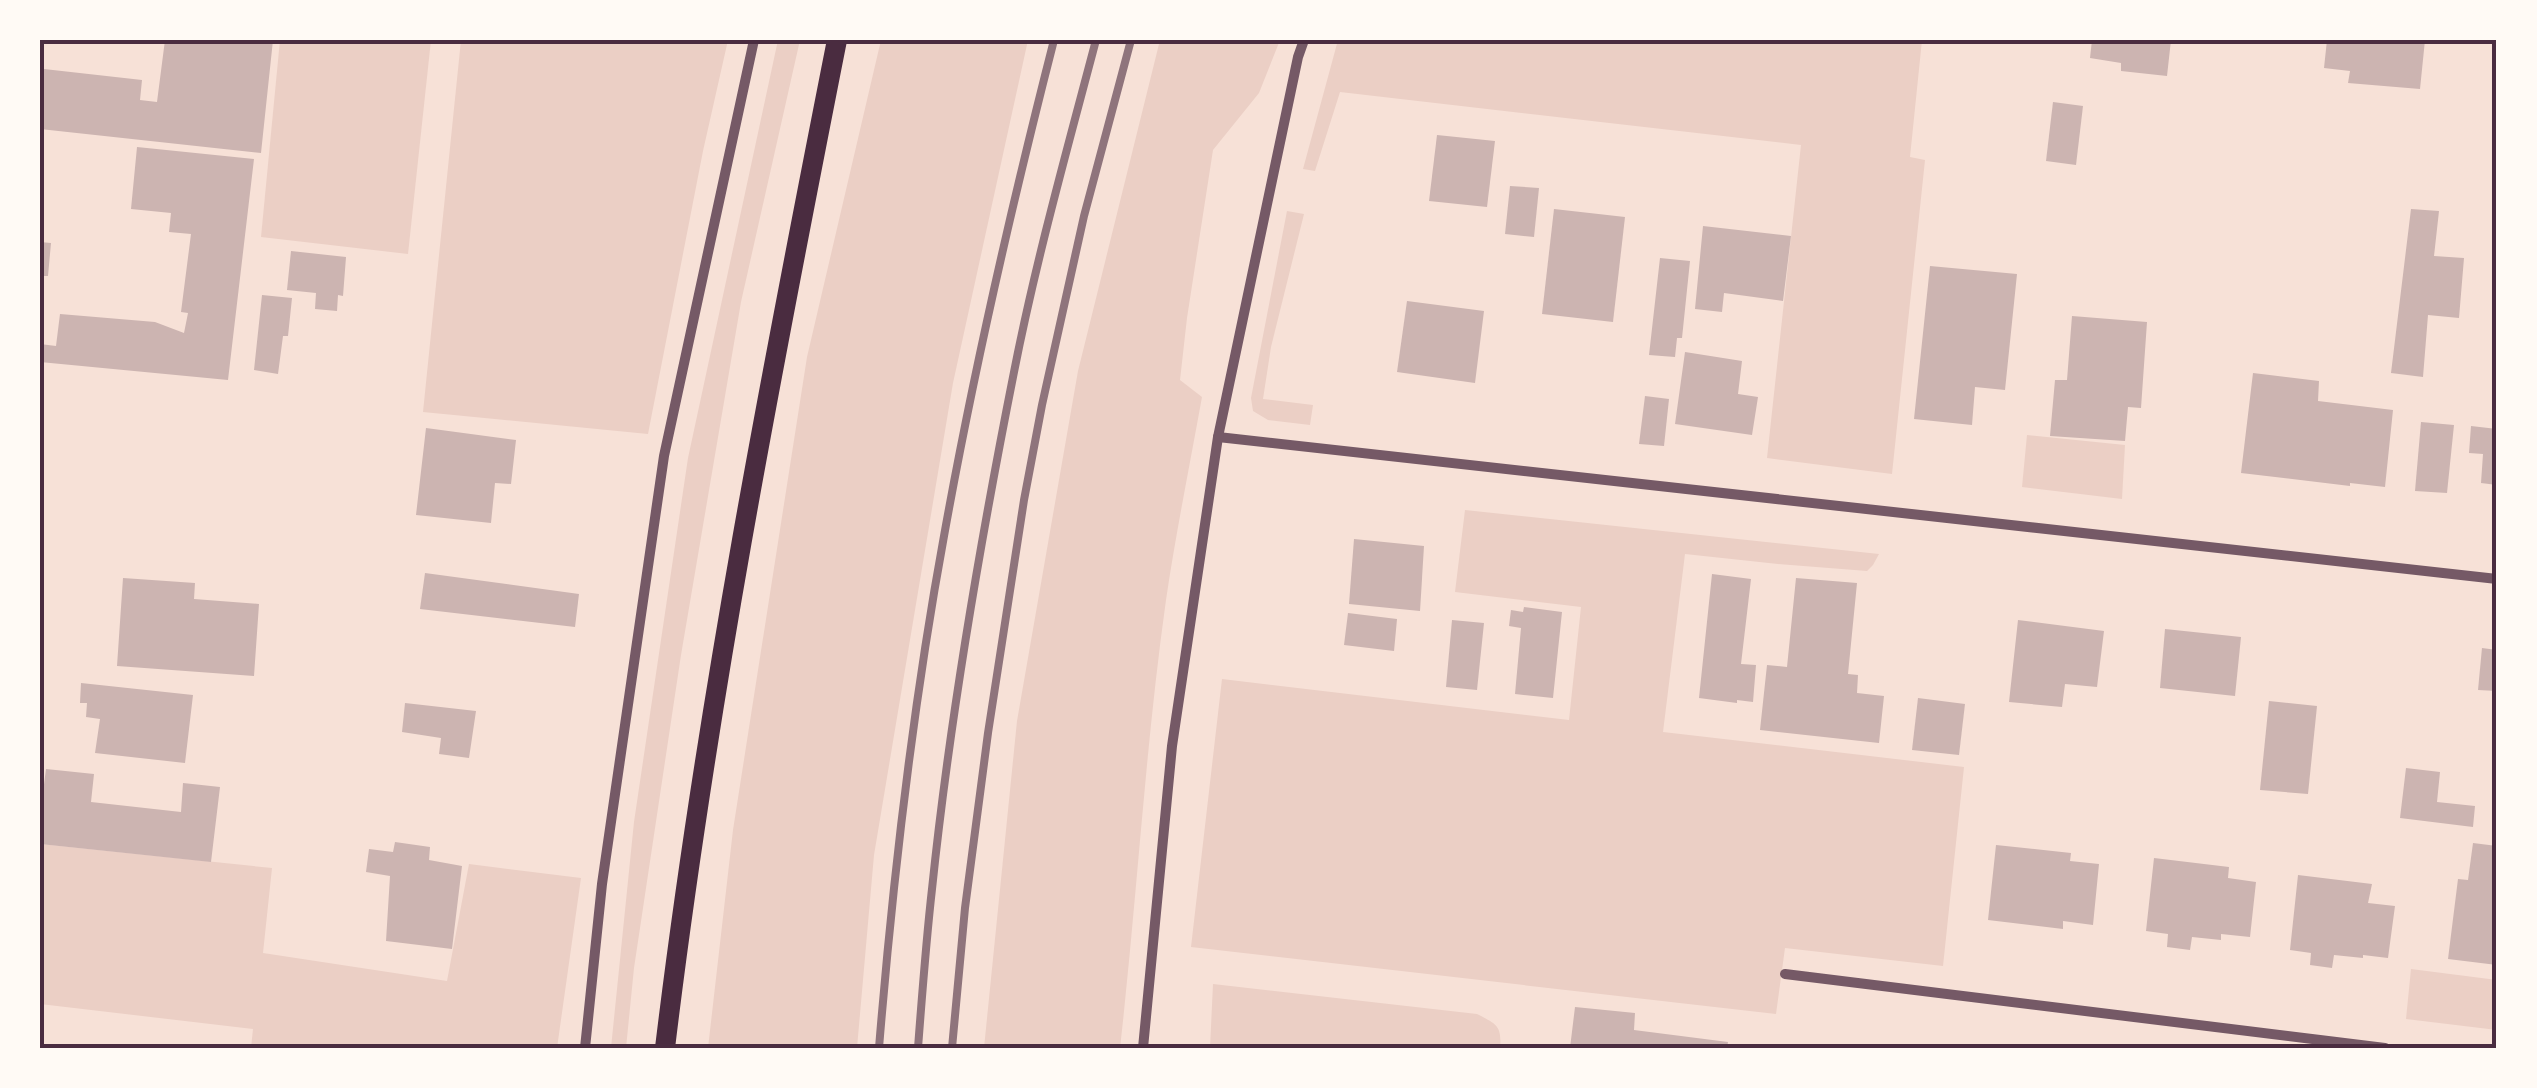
<svg xmlns="http://www.w3.org/2000/svg" width="2537" height="1088" viewBox="0 0 2537 1088" font-family="Quicksand,sans-serif">
	<rect width="100%" height="100%" fill="#f7e1d7"/>
	<g fill="#ebcfc5">
		<polygon points="280,40 431,40 408,254 261,237"/>
		<polygon points="461,40 728,40 703,151 648,434 423,412"/>
		<polygon points="778,40 800,40 741,302 681,655 634,968 626,1048 611,1048 634,822 688,458"/>
		<polygon points="881,40 1028,40 953,383 874,855 857,1048 708,1048 733,830 807,357"/>
		<path d="M1160,40H1280L1259,93L1213,150L1187,318L1180,380L1202,397C1190,464 1176,532 1166,600C1145,749 1137,899 1120,1048H984L1017,721L1078,371Z"/>
		<polygon points="1338,40 1922,40 1910,157 1925,160 1892,474 1767,458 1801,145 1340,92 1315,171 1303,169"/>
		<polygon points="1287,211 1304,214 1271,347 1263,399 1313,405 1310,425 1268,420 1253,411 1251,398"/>
		<polygon points="2027,435 2125,445 2122,499 2022,487"/>
		<polygon points="1465,510 1879,554 1873,565 1867,571 1778,564 1685,554 1663,732 1964,767 1943,966 1785,948 1776,1014 1191,947 1222,679 1569,720 1581,607 1455,592"/>
		<polygon points="40,844 272,868 263,953 447,981 469,864 581,878 557,1048 251,1048 253,1029 40,1004"/>
		<polygon points="2411,969 2497,980 2497,1030 2406,1019"/>
		<path d="M1213,984L1477,1014C1496,1024 1502,1025 1500,1048H1210Z"/>
	</g>
	<g fill="#ccb4b1">
		<polygon points="165,40 273,40 261,153 40,129 40,73 44,69 142,80 140,100 157,102"/>
		<polygon points="2092,40 2171,40 2167,76 2121,71 2121,63 2090,58"/>
		<polygon points="2327,40 2425,40 2420,89 2348,83 2350,71 2324,68"/>
		<polygon points="2053,102 2083,106 2076,165 2046,161"/>
		<polygon points="1437,135 1495,141 1487,207 1429,201"/>
		<polygon points="137,147 254,159 228,380 40,362 40,344 56,346 60,314 155,322 184,333 188,313 181,312 191,234 169,232 171,213 131,209"/>
		<polygon points="1510,186 1539,188 1534,237 1505,234"/>
		<polygon points="1554,209 1625,217 1613,322 1542,314"/>
		<polygon points="2411,209 2439,211 2434,256 2464,258 2459,318 2428,315 2423,377 2391,373"/>
		<polygon points="1703,226 1791,236 1783,301 1724,293 1722,312 1695,309"/>
		<polygon points="40,242 51,243 48,276 40,276"/>
		<polygon points="291,251 346,257 343,296 338,295 337,311 315,309 316,293 287,290"/>
		<polygon points="1660,258 1690,261 1682,338 1677,338 1675,357 1649,355"/>
		<polygon points="1930,266 2017,274 2005,390 1975,387 1972,425 1914,419"/>
		<polygon points="262,295 292,298 288,336 283,336 278,374 254,370"/>
		<polygon points="1407,301 1484,311 1475,383 1397,372"/>
		<polygon points="2072,316 2147,322 2141,408 2128,407 2125,441 2050,436 2055,380 2067,380"/>
		<polygon points="1685,352 1742,361 1738,394 1758,397 1752,435 1675,424"/>
		<polygon points="2253,373 2319,381 2318,401 2393,410 2385,487 2350,483 2350,486 2241,473"/>
		<polygon points="1645,396 1669,399 1664,446 1639,444"/>
		<polygon points="2421,422 2454,425 2447,493 2415,491"/>
		<polygon points="2471,426 2497,429 2497,485 2481,483 2483,454 2469,453"/>
		<polygon points="426,428 516,440 511,484 495,483 491,523 416,515"/>
		<polygon points="1354,539 1424,546 1420,611 1349,604"/>
		<polygon points="425,573 579,594 575,627 420,609"/>
		<polygon points="1712,574 1751,579 1741,664 1756,665 1753,702 1737,700 1737,703 1699,698"/>
		<polygon points="123,578 195,583 194,599 259,604 254,676 117,666"/>
		<polygon points="1796,578 1857,583 1848,674 1858,675 1857,693 1884,696 1879,743 1760,730 1767,665 1787,667"/>
		<polygon points="1524,607 1562,612 1553,698 1515,694 1521,628 1509,626 1511,610 1523,612"/>
		<polygon points="1348,613 1397,619 1394,651 1344,645"/>
		<polygon points="1452,620 1484,623 1477,690 1446,687"/>
		<polygon points="2018,620 2104,631 2097,687 2065,684 2062,707 2009,702"/>
		<polygon points="2165,629 2241,637 2235,696 2160,688"/>
		<polygon points="2482,648 2497,650 2497,691 2478,690"/>
		<polygon points="81,683 193,695 185,763 95,753 100,719 86,717 87,703 80,703"/>
		<polygon points="1918,698 1965,704 1959,755 1912,750"/>
		<polygon points="2269,701 2317,706 2308,794 2260,790"/>
		<polygon points="405,703 476,711 469,758 439,754 441,738 402,732"/>
		<polygon points="2406,768 2440,772 2437,802 2475,806 2473,827 2400,818"/>
		<polygon points="46,769 94,774 91,802 181,812 183,783 220,787 211,862 40,844 40,792 43,792"/>
		<polygon points="395,842 430,847 429,860 462,866 452,949 386,941 390,876 366,872 369,849 393,852"/>
		<polygon points="2473,843 2497,846 2497,965 2448,959 2458,879 2468,880"/>
		<polygon points="1996,845 2071,853 2070,861 2099,864 2093,925 2063,921 2063,929 1988,920"/>
		<polygon points="2154,858 2229,867 2228,878 2256,882 2250,937 2221,934 2221,940 2192,937 2190,950 2167,947 2168,934 2146,931"/>
		<polygon points="2298,875 2372,884 2368,903 2395,906 2388,958 2363,955 2363,958 2334,955 2332,968 2310,965 2311,953 2290,950"/>
		<polygon points="1575,1007 1635,1013 1634,1030 1728,1042 1727,1048 1570,1048"/>
	</g>
	<g fill="none" stroke-linecap="round" stroke-linejoin="round">
		<g stroke="#755966" stroke-width="10">
			<polyline points="1218,437 2497,579"/>
			<polyline points="1785,974 2385,1048"/>
			<polyline points="585,1048 602,884 664,456 754,40"/>
			<polyline points="1143,1048 1172,746 1218,437 1298,57 1304,40"/>
		</g>
		<path stroke="#4a2c40" stroke-width="20" d="M665,1048C706,709 771,374 837,40"/>
		<g stroke="#8f747c" stroke-width="8">
			<path d="M879,1048C893,877 913,705 944,536C974,369 1012,204 1054,40"/>
			<path d="M918,1048C922,995 926,942 932,889C950,716 980,543 1014,372C1036,260 1067,150 1096,40"/>
			<polyline points="952,1048 965,908 988,733 1024,500 1042,405 1084,216 1131,40"/>
		</g>
	</g>
	<rect width="2537" height="1088" fill="none" stroke="#fffaf5" stroke-width="85"/>
	<rect x="42" y="42" width="2452" height="1004" fill="none" stroke="#4a2c40" stroke-width="4"/>
</svg>
